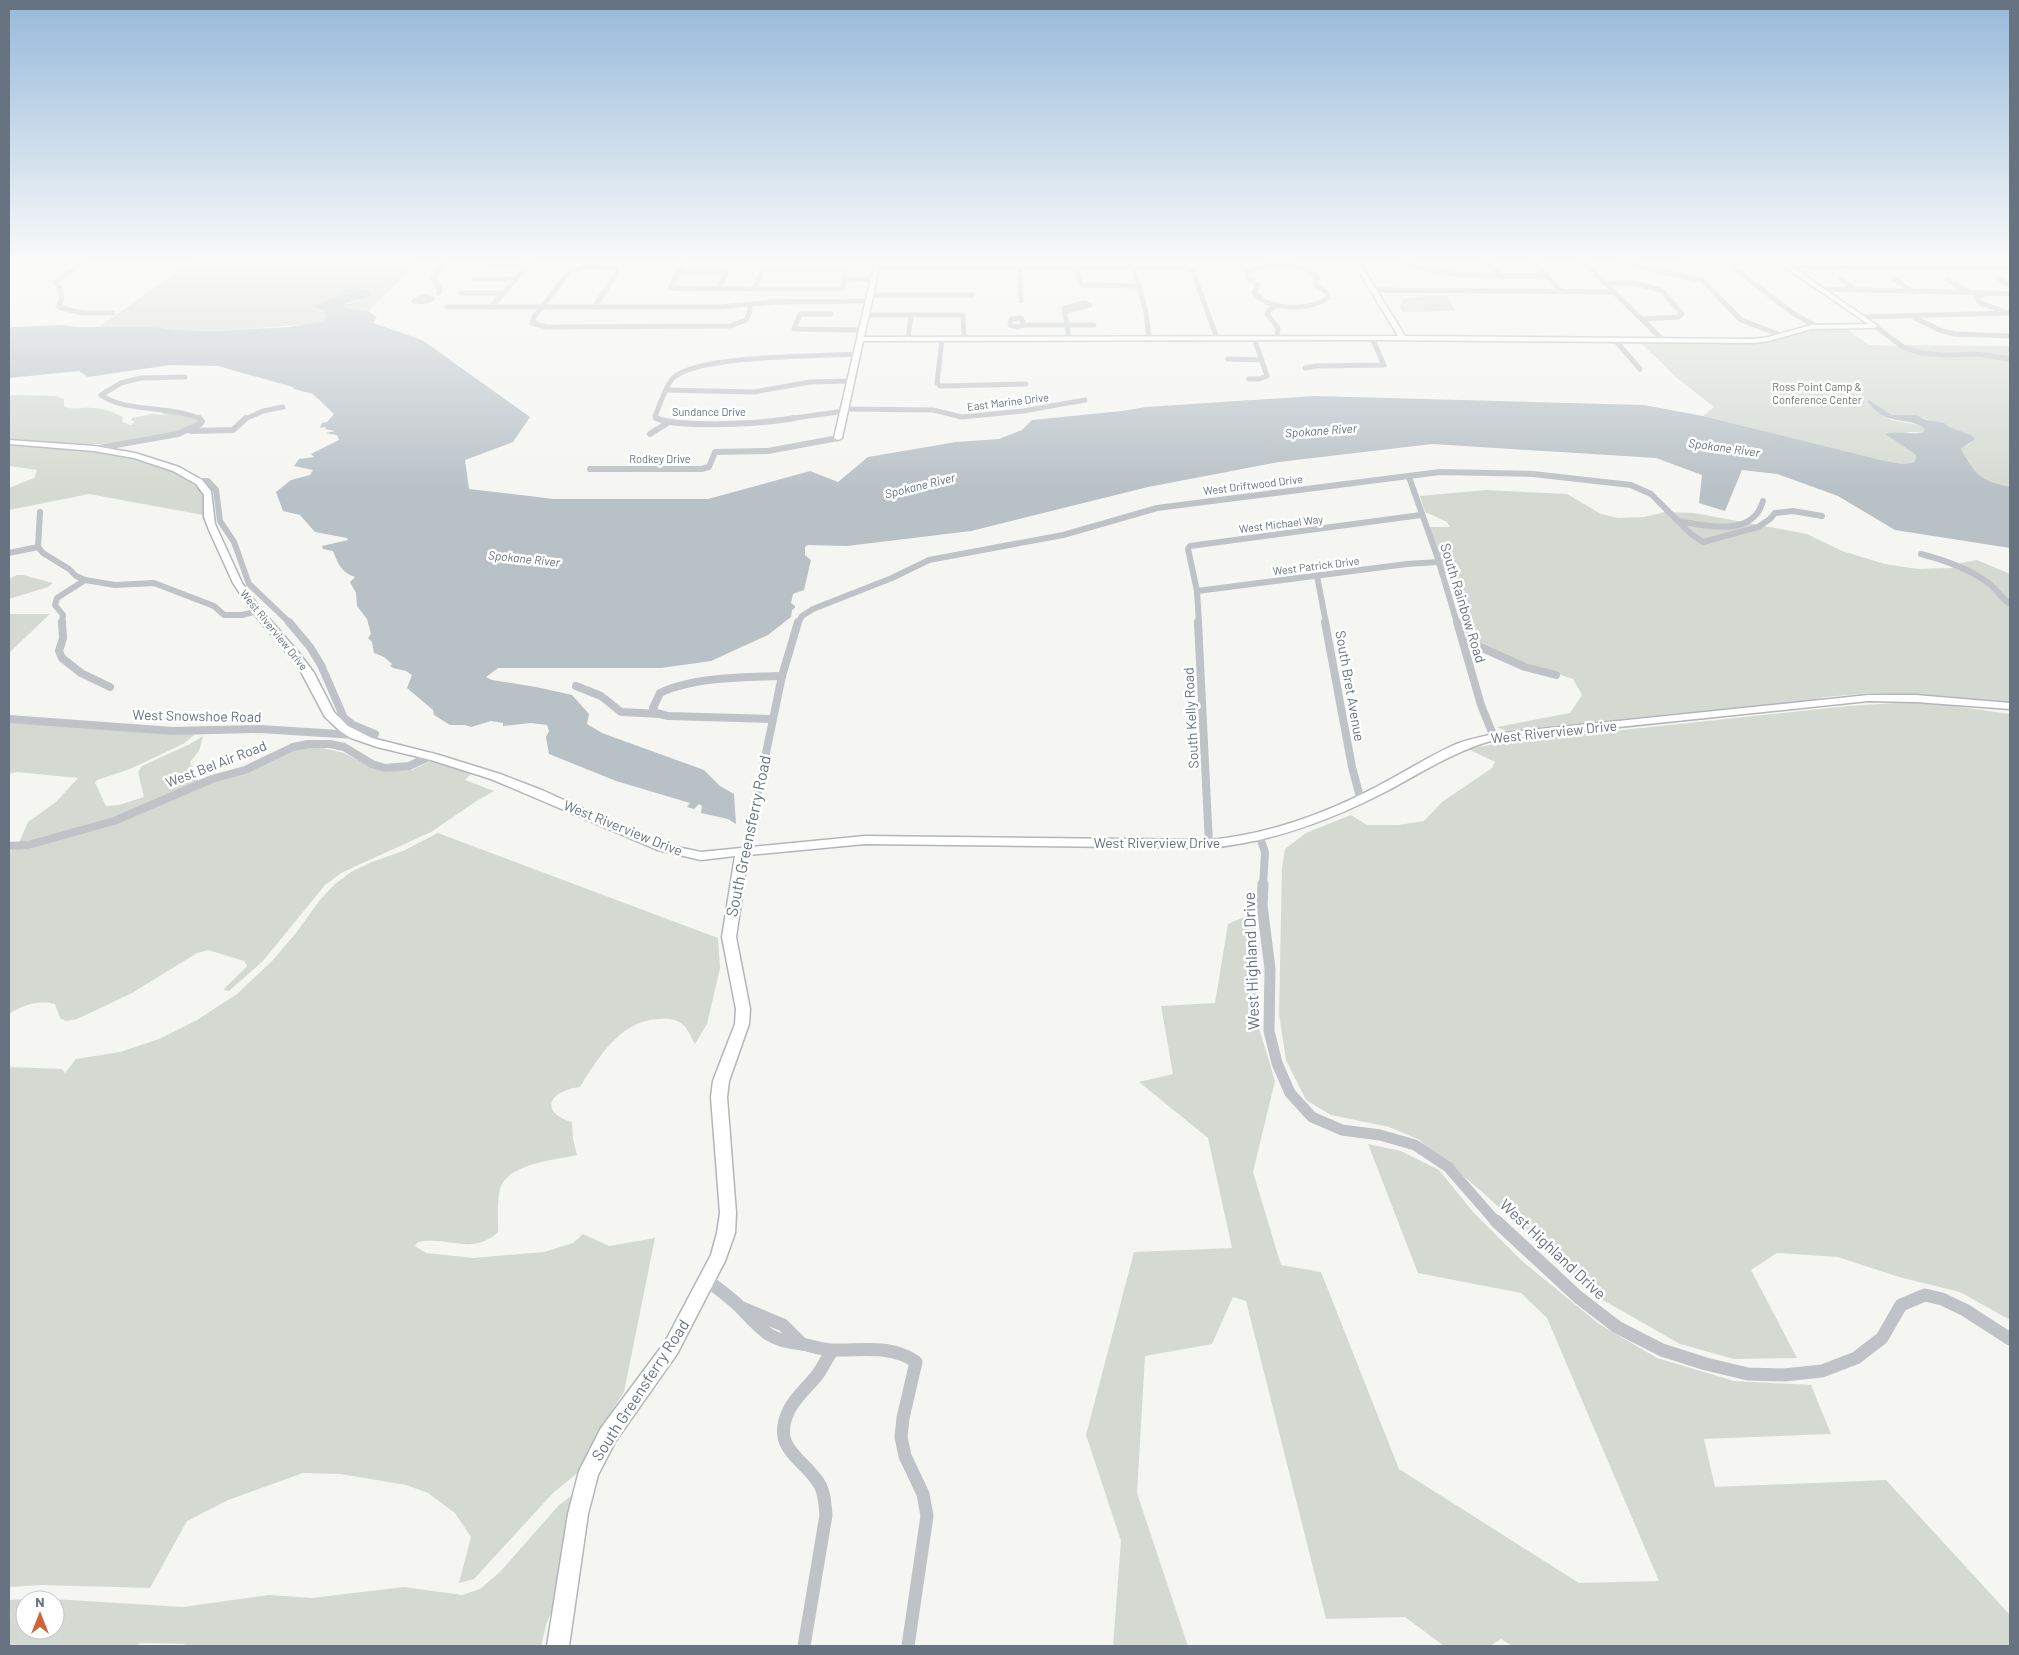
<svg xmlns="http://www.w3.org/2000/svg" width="2019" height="1655" viewBox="0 0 2019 1655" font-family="Barlow,sans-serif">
	<rect width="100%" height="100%" fill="#f5f5f2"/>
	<g fill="#d4dad2" fill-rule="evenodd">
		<polygon points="194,260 420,260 368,311 345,308 344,305 359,300 360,289 342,290 347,293 329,301 319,303 316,308 323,310 326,317 323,321 311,324 215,331 178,330 151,327 99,327"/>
		<polygon points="1431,295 1447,295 1455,311 1403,312 1400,307 1403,299"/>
		<path d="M1844,327L1869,345L1897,346L1907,350L2010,360V487C1980,480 1976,476 1961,449L1970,444L1971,435L1923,418L1892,415L1874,403L1871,406L1891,420L1919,425L1924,428V432H1909L1892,439L1916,455L1915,462L1903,464L1885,461L1703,416L1714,407L1677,378L1639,341L1762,342L1809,329Z"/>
		<polygon points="1904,345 2010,346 2010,358 1976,352 1930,353"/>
		<path d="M9,395L55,396L64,399V406C72,411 82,407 92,408C103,408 113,412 123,417L122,422L131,425L135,422L131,420L132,418L152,414L165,415L161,412L167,409L200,421L179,432L103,444H60L9,440Z"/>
		<path d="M9,444C71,450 158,444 204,494L203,515L89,494L9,510V488L34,478L37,470L9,466Z"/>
		<polygon points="1486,490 1567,494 1601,514 1618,518 1644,517 1665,512 1694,513 1807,534 1842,551 1885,564 1918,569 1952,568 1961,563 1977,560 2010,574 2010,702 1870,693 1826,697 1772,707 1510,733 1497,727 1570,713 1582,695 1573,679 1469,644 1451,581 1444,571 1429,527 1450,527 1447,522 1425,512 1420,496"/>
		<polygon points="17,575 23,575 53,583 48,587 9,599 9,579"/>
		<polygon points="9,614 50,614 9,653"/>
		<polygon points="1896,703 1933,703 2010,714 2010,1320 1960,1292 1899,1277 1838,1257 1777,1253 1751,1270 1797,1358 1734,1359 1680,1344 1594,1295 1479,1189 1418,1139 1389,1127 1331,1115 1306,1100 1286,1060 1279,1014 1282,868 1285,849 1306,833 1351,815 1367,825 1399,825 1424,821 1442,802 1492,768 1495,762 1468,749 1500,743 1848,706"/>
		<polygon points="9,721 198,732 183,744 130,769 97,780 95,783 106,806 119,805 144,797 138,772 142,766 190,744 203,736 199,751 190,762 199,783 114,819 18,845 28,822 56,802 78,778 17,772 9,774"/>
		<path d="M319,747L344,753L369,766L382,770H412L431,761L451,765L471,774L465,780L494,791L475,802L431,832L343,872L325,885L263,961L229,991L224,990L225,988L247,966L244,961L208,950L197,953L132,993L77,1019L66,1021L60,1018L55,1004C38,1000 23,1005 9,1014V851L114,823L294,748Z"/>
		<path d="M438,833L718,938L720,968L707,1024L695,1044C691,1038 688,1028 682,1024C677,1019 667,1018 660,1019C620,1020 599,1057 580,1087C550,1090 538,1112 572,1122L573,1139L577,1155C555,1160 506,1164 500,1189C497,1202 498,1218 498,1232C472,1256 449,1236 418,1242L415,1246L426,1253L473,1258L544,1252L573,1243L583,1234L609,1246L655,1238L624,1392L595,1437L581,1470L553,1493L474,1579L459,1583L471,1537L455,1513L428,1493L406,1485L341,1474L303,1473L228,1500L187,1521L150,1588L42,1585L9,1587V1067L62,1069L65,1073L76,1059L120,1052L159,1039L197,1020L237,994L272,961L296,933L319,901L335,884L351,872L372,862L403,851Z"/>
		<polygon points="1255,912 1258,1025 1275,1081 1253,1172 1281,1265 1321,1272 1399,1469 1579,1583 1659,1581 1547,1318 1521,1293 1418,1273 1368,1144 1401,1151 1439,1170 1474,1213 1522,1261 1599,1324 1657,1358 1734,1381 1811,1385 1831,1434 1704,1439 1715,1487 1886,1480 2010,1615 2010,1646 1512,1646 1501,1639 1490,1646 1444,1646 1405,1617 1326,1619 1246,1301 1233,1297 1212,1344 1145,1356 1137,1493 1188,1646 1113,1646 1121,1541 1086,1435 1134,1252 1232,1248 1208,1138 1139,1082 1173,1074 1161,1006 1215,1003 1228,924"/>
		<path d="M575,1493L557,1598L546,1625L541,1646H184L185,1644L141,1643L135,1646H9V1601L11,1600L37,1598L183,1607L269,1595L312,1598L404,1587L462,1595L480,1589L500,1572L559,1505ZM25,1600H55V1630H25Z"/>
	</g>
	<path fill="#b8c1c6" d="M354,288L367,290L372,295L347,303L344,305L345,308L368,311L377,317L373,323L422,340L530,417L513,442L465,460L469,489L554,499H708L810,471L838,482L868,457L956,442L999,439L1022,430L1032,420L1122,411L1146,407L1314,396L1643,405L1703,416L1885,461L1903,464L1915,462L1916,455L1885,434C1898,431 1911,435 1924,432V428C1905,415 1887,428 1867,401L1869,400L1892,415H1916L1926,420L1944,423L1949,427L1971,435L1975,439L1961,449C1976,476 1980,480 2010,487V548L1895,530L1838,496L1777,474L1742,470L1725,511L1699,503L1702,475L1656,458L1432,444L1279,462L1148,487L971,531L847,546L808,545L805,547V555L811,560L804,590L793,594L791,603L795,606V608L792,610L791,617L768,635L711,661L661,668H498L486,677L492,680L536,687L572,695L589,714L587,724L602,733L704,770L720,786L734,794L736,824L728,819L701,813L702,806L699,804L694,809L687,807L690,803L616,781L549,754L546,737L549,731L547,725L531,723L503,726V723L491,721L471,727L465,725H450L434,715L433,710L407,688L412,675L406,671L393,668L390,666L392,664L384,657L374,653L372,642L368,638L371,634L367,619L357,606L356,593L350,582L355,577C342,573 338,564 333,551L323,549L322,546L348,540L347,538L315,532L300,515L283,511L276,492L291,480L310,475L313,470L294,466L299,459L314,457L311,454L339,440L337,435L326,433L335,431L325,429L326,427L320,428L322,423L327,422L334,414L313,394L294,389L293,387L218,366L170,365L88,377L79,371L9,378V328L13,327L62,325L78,327H151L178,330L215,331L290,327L323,321L326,317L323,310L316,308V305L346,293L341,290Z"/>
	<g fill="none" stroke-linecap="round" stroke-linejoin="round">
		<polyline stroke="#b8c1c6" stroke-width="1" points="331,277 335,286 342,290"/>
		<g stroke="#b2b6ba" stroke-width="3">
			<g id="secondary">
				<polygon points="875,260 881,260 864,337 1398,336 1352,260 1358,260 1405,336 1754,339 1768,337 1811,325 1868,324 1782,265 1782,263 2010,263 2010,267 1791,266 1878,326 1875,328 1811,329 1769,341 1754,343 1372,340 863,341 842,438 838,440 834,438"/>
				<path d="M9,440L94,446L135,453L179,467L202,480L211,491L215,524L242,583L258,606L299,653L314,673L334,712L348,726L372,738L439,755L500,774L544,791L648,838L682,848L701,852L865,836L1209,840C1269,834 1322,815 1376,787C1402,774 1427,757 1454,745C1466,740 1480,737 1494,734L1868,695H1916L2010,703V709L1916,702L1868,701L1494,740C1454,751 1421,773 1385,792C1329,821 1272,842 1209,848L865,844L748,855L736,937L750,1009L749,1024L729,1081L727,1097L736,1213L735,1233L725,1261L677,1354L615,1442L598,1475L588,1514L569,1646H547L568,1514L579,1471L601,1428L665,1342L711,1255L717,1233L720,1213L711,1097L713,1081L735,1024L736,1009L722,937L735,856L701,860L658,850L491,779L431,760L377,747L351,738L340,731L325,717L299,668L251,610L233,583L209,530L204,517V495L196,484L173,471L134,458L94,451L9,444Z"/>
			</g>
		</g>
		<g stroke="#bfc2c6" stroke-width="5">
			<polyline points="685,260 670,288 754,289"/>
			<path d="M1402,260C1445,281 1499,275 1546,276"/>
			<polyline points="1485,260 1499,275"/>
			<polyline points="1531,260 1561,291"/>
			<polyline points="1581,260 1663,340"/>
			<polyline points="1619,260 1631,265 1702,280 1741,320 1781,335"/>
			<polyline points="1677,260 1730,264 1785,264"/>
			<polyline points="1724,260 1791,312 1817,327"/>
			<polyline points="1958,260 1966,264"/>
			<path d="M9,263H84L55,282C62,290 64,298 58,307L83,313H113"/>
			<path d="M1273,265C1289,265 1306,265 1318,277L1316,285L1327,293L1328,298C1308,311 1271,311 1254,293L1258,285L1248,278L1247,272L1258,267Z"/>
			<polyline points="485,266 527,266"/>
			<polyline points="876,267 1185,267 1193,272 1217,338"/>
			<polyline points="1020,267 1021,301"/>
			<polyline points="1076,267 1081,285 1139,286"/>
			<polyline points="1134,267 1146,312 1149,338"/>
			<polygon points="762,270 847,270 842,289 754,289"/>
			<polyline points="679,271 726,272 719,289"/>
			<polyline points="1998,278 2010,285"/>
			<polyline points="474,279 515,279"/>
			<polyline points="1841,279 1853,289"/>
			<polyline points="1894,279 1913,292"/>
			<polyline points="1947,279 1968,292"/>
			<polyline points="844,280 873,279"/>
			<polyline points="1605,283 1633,283 1661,290 1682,314 1678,317 1642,319"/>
			<polyline points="1822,289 1995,293"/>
			<polyline points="1372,290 1614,292"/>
			<polyline points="439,293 440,289 432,277 448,260"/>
			<polyline points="461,293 503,293"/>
			<polyline points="870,295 972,295"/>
			<polygon points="425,296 432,299 425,302 414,301"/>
			<polyline points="447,307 719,307 774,302 868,301"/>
			<polyline points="491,307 533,260"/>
			<polyline points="594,307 617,273 615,268 590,266 570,271 534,317 532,323 547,327 730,326 746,320 750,311 749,304"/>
			<polyline points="1065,311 1090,305 1084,303 1064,308 1069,338"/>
			<polyline points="2003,311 1980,303 1976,297 1988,293 2010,294"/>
			<polyline points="831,314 800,314 794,329 862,330"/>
			<polyline points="865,315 963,315 964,338"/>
			<polyline points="1863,317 2010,313"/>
			<polygon points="1021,318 1024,325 1018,327 1010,325 1011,319"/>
			<polyline points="1915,318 1942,331 1955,334 2010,336"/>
			<polyline points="1024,325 1094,325"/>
			<polyline points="1875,326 1903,347 1922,353 1944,355 1977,354 2010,359"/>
			<polyline points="1277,338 1278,328 1267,314 1269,310 1278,305"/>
			<polyline points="908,339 911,315"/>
			<polyline points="942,339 937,383 940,386 1026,384"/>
			<polyline points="1614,339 1640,369"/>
			<polyline points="1228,359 1262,360"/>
			<polyline points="1305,368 1317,366 1384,365 1372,338"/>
			<path d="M185,377L141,378L121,383L101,395C126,413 170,405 200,419"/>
			<polyline points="1249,379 1259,379 1267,376 1254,338"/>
			<polyline points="666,390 754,392 810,382 850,381"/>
			<polyline points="844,409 933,410 962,417 1023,411 1085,400"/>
			<polyline points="245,419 263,411 283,407"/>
			<path d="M658,419L655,416C659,407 666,385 673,378C698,355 820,356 857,354"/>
			<polyline points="788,419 844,411"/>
		</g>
		<g stroke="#bfc2c6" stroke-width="6">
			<path d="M656,418C679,429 768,423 794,418"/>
			<polyline points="191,431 233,430 246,418"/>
			<polyline points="650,434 669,422"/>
			<polyline points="99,448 178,434 200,424 202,421 199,418"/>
			<polyline points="590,469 701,469 709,467 715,452 768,451 838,438"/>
			<polyline points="1409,477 1437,556 1457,623"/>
			<polyline points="198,481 208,481 216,490 220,521 234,542 249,584 290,623"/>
			<polyline points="40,512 38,547 43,553 69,569 76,576 85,580 115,585 154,583 214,606 224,615 242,615 258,611"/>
			<path d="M1679,521C1705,526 1753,538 1763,501"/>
			<polyline points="9,553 38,547"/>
			<path d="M1921,554C1944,560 1968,568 1987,582C1996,588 2001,598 2010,604"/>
			<polyline points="1317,576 1326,623"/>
			<polyline points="1197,591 1407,564 1438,562"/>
			<polyline points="62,623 63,615 55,605 57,598 85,580"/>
			<polyline points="798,623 802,616 813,609 892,578 929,560 1063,535 1157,508 1440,472 1533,474 1631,485 1651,494 1691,534 1703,542 1758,527 1770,519 1775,513 1793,511 1822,516"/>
			<polyline points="1199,623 1197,591 1188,549 1190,546 1421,515"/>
		</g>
		<g stroke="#bfc2c6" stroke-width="8">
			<polyline points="62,622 63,638 59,651 62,658 81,673 110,687"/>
			<polyline points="289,622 310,647 321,665 344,718 353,725 375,734"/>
			<polyline points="1198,622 1209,844"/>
			<polyline points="1325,622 1352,767 1361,801"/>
			<polyline points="1457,622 1481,705 1494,737"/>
			<polyline points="1462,639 1525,667 1556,675"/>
			<polyline points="576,686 601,696 621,712 660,714"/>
			<polyline points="9,719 173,731 260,729 355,735"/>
			<path d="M772,719L668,716L656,713L653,708L660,693C693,677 745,677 782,676"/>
			<polyline points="1260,838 1265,852 1263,886"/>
			<polyline points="9,846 28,845 114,821 212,779 245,770 293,747 308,744 330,744 344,747 372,764 385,768 409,766 431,756"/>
			<polyline points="742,852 747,844 782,676 798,622"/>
		</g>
		<polyline stroke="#bfc2c6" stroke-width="11" points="1263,884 1262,905 1270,969 1269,1031 1277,1063 1290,1093 1312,1117 1342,1130 1380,1135 1415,1145 1448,1167 1497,1223"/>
		<g stroke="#bfc2c6" stroke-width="13">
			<polyline points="1496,1221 1578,1297 1617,1327 1662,1350 1706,1364 1748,1374 1784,1375 1822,1371 1856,1358 1882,1338 1901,1305 1925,1295 1942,1299 1965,1310 2010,1339"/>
			<path d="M707,1280C718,1289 730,1297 740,1307C762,1330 769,1341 802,1344L783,1325L740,1307"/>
			<path d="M802,1344C812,1346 822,1350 833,1350C861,1351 891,1344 916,1362L903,1418L901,1437L905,1456L923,1494L927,1516L908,1646"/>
			<path d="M804,1646L826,1515C825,1505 825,1494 820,1485C804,1457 770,1450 789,1410C796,1396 809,1386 818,1374C823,1367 827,1358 832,1351"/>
		</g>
		<use href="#secondary" fill="#fff" fill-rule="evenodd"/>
	</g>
	<linearGradient id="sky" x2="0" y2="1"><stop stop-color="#95b9da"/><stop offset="0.53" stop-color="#fafaf9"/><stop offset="1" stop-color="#fafaf9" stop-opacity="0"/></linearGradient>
	<rect width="2019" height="492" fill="url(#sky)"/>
	<g text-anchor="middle" stroke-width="5" stroke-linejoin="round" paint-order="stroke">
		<g font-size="11" fill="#687866" stroke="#fff">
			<text x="1817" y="391">Ross Point Camp &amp;<tspan x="1817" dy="13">Conference Center</tspan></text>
		</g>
		<g font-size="11" fill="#677380" stroke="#fff">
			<text transform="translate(1008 402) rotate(-7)" y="4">East Marine Drive</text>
			<text x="709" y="416">Sundance Drive</text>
			<text x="660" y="463">Rodkey Drive</text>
			<text transform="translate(1253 485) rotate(-7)" y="4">West Driftwood Drive</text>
			<text transform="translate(1281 524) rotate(-7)" y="4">West Michael Way</text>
			<text transform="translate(1316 566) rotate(-7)" y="4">West Patrick Drive</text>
			<text transform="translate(274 630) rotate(51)" y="4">West Riverview Drive</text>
		</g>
		<g font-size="12" font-style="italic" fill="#63747d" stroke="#fff">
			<text transform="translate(1321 431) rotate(-4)" y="4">Spokane River</text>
			<text transform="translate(1724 448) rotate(8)" y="4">Spokane River</text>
			<text transform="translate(920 486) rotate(-14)" y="4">Spokane River</text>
			<text transform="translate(524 559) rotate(6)" y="4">Spokane River</text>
		</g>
		<g font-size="14" fill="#677380" stroke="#fff">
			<text transform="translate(1463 603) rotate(73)" y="5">South Rainbow Road</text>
			<text transform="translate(1350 686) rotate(80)" y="5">South Bret Avenue</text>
			<text transform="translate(197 716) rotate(1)" y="5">West Snowshoe Road</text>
			<text transform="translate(1191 718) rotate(-93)" y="5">South Kelly Road</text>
			<text transform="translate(1554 732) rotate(-6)" y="5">West Riverview Drive</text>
			<text transform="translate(216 764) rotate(-21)" y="5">West Bel Air Road</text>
			<text transform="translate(623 828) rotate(22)" y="5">West Riverview Drive</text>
			<text x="1157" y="848">West Riverview Drive</text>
		</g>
		<g font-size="16" fill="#677380" stroke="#fff">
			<text transform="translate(748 836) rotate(-78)" y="6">South Greensferry Road</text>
			<text transform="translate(1251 961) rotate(-92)" y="6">West Highland Drive</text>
			<text transform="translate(1553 1249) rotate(43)" y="6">West Highland Drive</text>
			<text transform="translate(640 1390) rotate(-57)" y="6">South Greensferry Road</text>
		</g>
	</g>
	<rect width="2019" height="1655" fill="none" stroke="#677380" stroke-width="20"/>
	<g transform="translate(40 1615)"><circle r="24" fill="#ffffff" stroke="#c2c7cc"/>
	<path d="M0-4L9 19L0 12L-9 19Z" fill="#d06638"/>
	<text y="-8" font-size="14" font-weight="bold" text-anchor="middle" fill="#677380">N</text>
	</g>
</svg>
